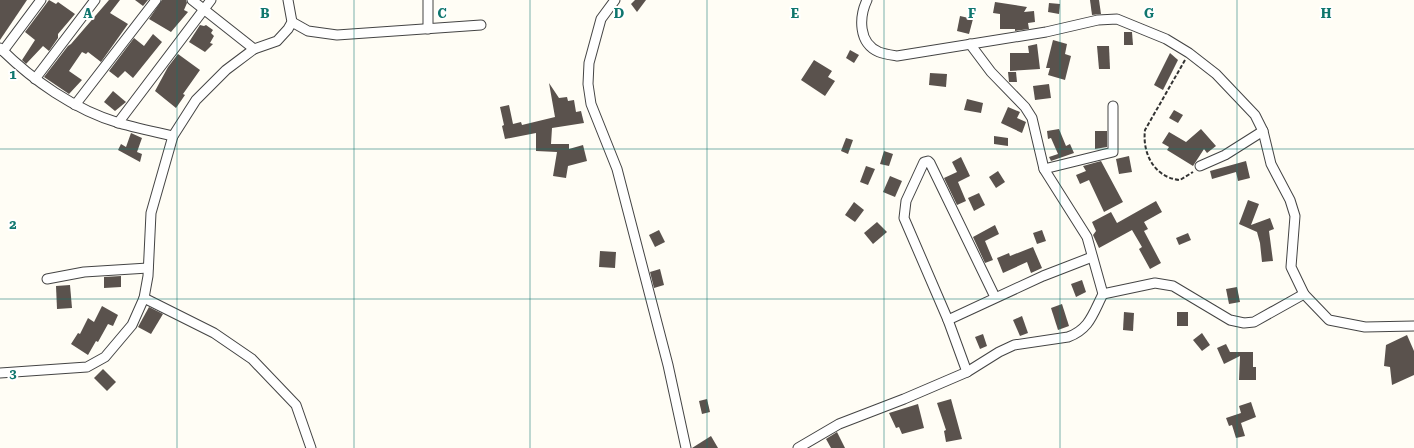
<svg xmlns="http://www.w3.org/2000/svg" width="1414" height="448" viewBox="0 0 1414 448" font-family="'Roboto Serif',serif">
	<rect width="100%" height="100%" fill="#fffdf5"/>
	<g fill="#5a524d">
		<polygon points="0,0 27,0 0,40"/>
		<polygon points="49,0 56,4 58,2 75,14 58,34 58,38 49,51 43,46 26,64 22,60 35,40 25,32"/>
		<polygon points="109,0 120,0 110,13 128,24 101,62 88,52 86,54 82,52 69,71 82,80 69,94 44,77 68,46 71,44"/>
		<polygon points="135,0 148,0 143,6"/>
		<polygon points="162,0 186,0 187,3 184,10 188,12 171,32 149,19"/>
		<polygon points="635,0 646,0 637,12 631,4"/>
		<polygon points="1090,0 1099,0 1101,14 1092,15"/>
		<polygon points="995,2 1027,7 1024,12 1034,11 1035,22 1028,23 1029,29 1015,31 1015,29 1000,29 1000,14 993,13"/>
		<polygon points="1049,3 1060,4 1059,14 1048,12"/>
		<polygon points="960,16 973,19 969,34 957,31"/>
		<polygon points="200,25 204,26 206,25 213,30 211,33 214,36 210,43 213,44 205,52 189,42"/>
		<polygon points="1124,32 1132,32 1133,45 1124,45"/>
		<polygon points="153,34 162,42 133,78 125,71 118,78 109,71 134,38 144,46"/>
		<polygon points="1053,40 1067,44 1065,54 1071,56 1065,80 1048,75 1050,68 1046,68"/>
		<polygon points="1037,44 1040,69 1010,71 1010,53 1029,53 1028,46"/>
		<polygon points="1097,46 1109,46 1110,69 1099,69"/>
		<polygon points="850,50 859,55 854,63 846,58"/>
		<polygon points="1170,53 1178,60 1163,90 1154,85"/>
		<polygon points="178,54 200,70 183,94 185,95 176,108 155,91 168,67"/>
		<polygon points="814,60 832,71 828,77 835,81 825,96 801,80"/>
		<polygon points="1008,72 1016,72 1017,82 1009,82"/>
		<polygon points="930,73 947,74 946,87 929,85"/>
		<polygon points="549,83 559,98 567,97 568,101 574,100 576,112 581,111 584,123 552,128 551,144 569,144 569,149 583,145 587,161 568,166 566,178 553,176 557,152 536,151 536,133 505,139 502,126 504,125 500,107 509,105 513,124 521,122 522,125 555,117"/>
		<polygon points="1049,84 1051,98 1035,100 1033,86"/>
		<polygon points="113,91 126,102 115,111 104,102"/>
		<polygon points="967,99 983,103 981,113 964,110"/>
		<polygon points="1008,107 1020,112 1017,118 1026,122 1022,133 1001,123"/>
		<polygon points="1174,110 1183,115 1178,123 1169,118"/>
		<polygon points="1059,129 1066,146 1070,144 1074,153 1051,161 1049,157 1058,154 1051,138 1048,139 1047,131"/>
		<polygon points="1201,129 1216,146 1207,153 1204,149 1193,166 1167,150 1169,147 1162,143 1169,132 1186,142"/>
		<polygon points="1095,131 1107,131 1107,147 1095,149"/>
		<polygon points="131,133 142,138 137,152 142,154 140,162 118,150 121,144 126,147"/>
		<polygon points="994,136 1008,138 1008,146 994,144"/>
		<polygon points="846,138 853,140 848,154 841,151"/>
		<polygon points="884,151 893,154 889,166 880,164"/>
		<polygon points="1129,156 1132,172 1119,174 1116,159"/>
		<polygon points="961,157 970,176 958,182 966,201 957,205 944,178 957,172 952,162"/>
		<polygon points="1101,161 1123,202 1104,212 1089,180 1080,184 1076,175 1086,171 1083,166"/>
		<polygon points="1246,161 1250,178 1238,181 1236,172 1212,179 1210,171"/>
		<polygon points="866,166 875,169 868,185 860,182"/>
		<polygon points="998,171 1005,182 996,188 989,177"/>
		<polygon points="890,176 902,181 895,197 883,192"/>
		<polygon points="979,193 985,205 974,211 968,198"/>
		<polygon points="1248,200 1259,204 1251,225 1270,218 1274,229 1269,231 1273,261 1262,262 1260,243 1257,232 1239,224"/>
		<polygon points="1156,201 1162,212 1144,222 1148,229 1144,231 1161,263 1150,269 1139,249 1142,247 1132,230 1099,248 1093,235 1096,231 1092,222 1111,212 1117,223"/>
		<polygon points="854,202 864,210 855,222 845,215"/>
		<polygon points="877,222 887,232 873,244 864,233"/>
		<polygon points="995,225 999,234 985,241 993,260 985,263 973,237"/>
		<polygon points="659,230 665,242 655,247 649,235"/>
		<polygon points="1042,230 1046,241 1037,244 1033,233"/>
		<polygon points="1188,233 1191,240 1179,245 1176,238"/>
		<polygon points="1033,247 1042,268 1031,273 1027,262 1003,273 997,258 1009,253 1010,256"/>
		<polygon points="600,251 616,252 615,268 599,267"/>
		<polygon points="660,269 664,285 654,288 650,272"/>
		<polygon points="121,276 121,287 104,288 104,277"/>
		<polygon points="1082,280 1086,292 1076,297 1071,284"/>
		<polygon points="70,285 72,308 57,309 56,286"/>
		<polygon points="1237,287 1240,302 1229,304 1226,289"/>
		<polygon points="1062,304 1069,326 1058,330 1051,308"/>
		<polygon points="102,306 118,315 113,326 108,324 98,342 96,341 88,355 71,344 78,333 80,334 88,318 94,322"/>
		<polygon points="149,307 163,314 151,334 138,327"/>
		<polygon points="1124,312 1134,313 1133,331 1123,330"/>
		<rect x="1177" y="312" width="11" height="14"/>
		<polygon points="1022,316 1028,333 1020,336 1013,320"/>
		<polygon points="1202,333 1210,345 1202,351 1193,340"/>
		<polygon points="983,334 987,346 980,349 975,337"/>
		<polygon points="1407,335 1414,351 1414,375 1392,385 1390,367 1384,366 1386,345"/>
		<polygon points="1226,344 1230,352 1253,352 1253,367 1256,367 1256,380 1239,380 1240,356 1224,364 1217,348"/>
		<polygon points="103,369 116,382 107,391 94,378"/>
		<polygon points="707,399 710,412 702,414 699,401"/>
		<polygon points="951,399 962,439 946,442 944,431 946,430 937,403"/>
		<polygon points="1251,402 1256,417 1241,423 1245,436 1236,438 1232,425 1229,426 1226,418 1241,413 1239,406"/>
		<polygon points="918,404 924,428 902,434 899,427 896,428 889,413"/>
		<polygon points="837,432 845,448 831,448 826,439"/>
		<polygon points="711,436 718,448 692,448"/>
	</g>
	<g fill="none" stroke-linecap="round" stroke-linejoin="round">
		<g stroke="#444" stroke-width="11">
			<g id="minor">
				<polyline points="192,0 254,49"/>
				<polyline points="615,0 601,19 589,63 588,84 591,104 617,169 668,365 686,448"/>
				<path d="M867,0C859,17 858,43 879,52C884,54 891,55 897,56L1046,32L1098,20L1117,19L1166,39L1189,53L1216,74L1255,115L1263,131L1271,164L1290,200L1295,216L1291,267L1304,294L1329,320L1365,327L1414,326"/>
				<polyline points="292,22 308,31 337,35 481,25"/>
				<polyline points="428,29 428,0"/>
				<polyline points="970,44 991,72 1025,107 1032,118 1044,169 1087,237 1103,294"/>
				<path d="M0,48C32,80 75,110 119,123C136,128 155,132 173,136"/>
				<polyline points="3,51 41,0"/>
				<polyline points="35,79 95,0"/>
				<polyline points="75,105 156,0"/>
				<polyline points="118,123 211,0"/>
				<polyline points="1200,166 1225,155 1263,131"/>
				<polyline points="1044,169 1113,152 1113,106"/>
				<polyline points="47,279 84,272 148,268"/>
				<polyline points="144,298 214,333 252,359 296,405 311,448"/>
				<polyline points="948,320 1043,276 1092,257"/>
				<polyline points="967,372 948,320 904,218 906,201 924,162 928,161 930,163 995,297"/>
				<polyline points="0,373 87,367 105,357 132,325 144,298 148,276 151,213 173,136 196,100 226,70 254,49 277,41 288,29 292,22 288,0"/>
				<path d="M798,448L839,424L904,399L967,372L999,352L1014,345L1068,337C1090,329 1093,313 1103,294L1155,283L1173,286L1230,320L1244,323L1254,322L1304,294"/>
			</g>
		</g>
		<path stroke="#333" stroke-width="2" stroke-dasharray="4 2" stroke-linecap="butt" d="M1185,60L1145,130C1142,154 1155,178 1180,180L1193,172"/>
		<use href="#minor" stroke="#fff" stroke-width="9"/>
	</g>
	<path fill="none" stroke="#0f766e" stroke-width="1" stroke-opacity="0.55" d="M177,0V448M354,0V448M530,0V448M707,0V448M884,0V448M1060,0V448M1237,0V448M0,149H1414M0,299H1414"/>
	<g font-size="13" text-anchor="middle" font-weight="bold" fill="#0f766e" stroke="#fff" stroke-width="4" stroke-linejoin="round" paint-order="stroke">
		<text x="88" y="18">A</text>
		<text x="265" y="18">B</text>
		<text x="442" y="18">C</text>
		<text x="619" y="18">D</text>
		<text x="795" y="18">E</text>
		<text x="972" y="18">F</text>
		<text x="1149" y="18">G</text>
		<text x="1326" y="18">H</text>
		<text x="13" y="79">1</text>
		<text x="13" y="229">2</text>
		<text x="13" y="378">3</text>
	</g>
</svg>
